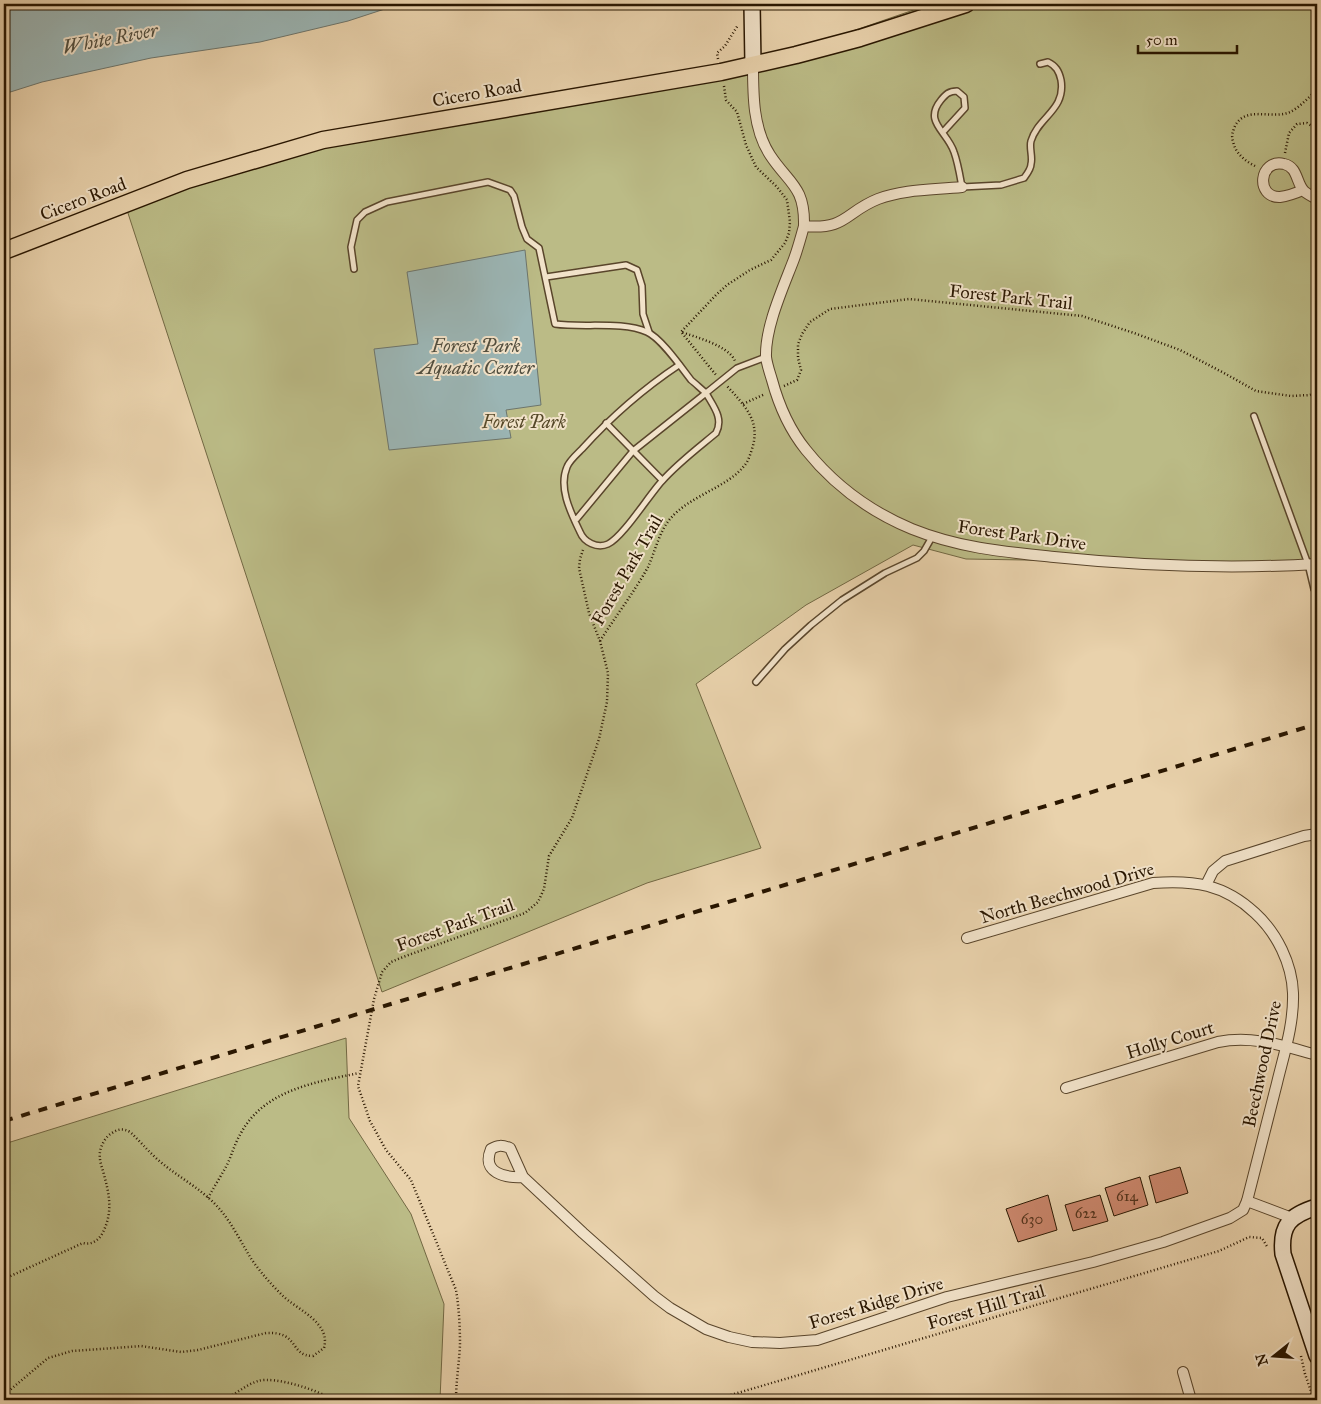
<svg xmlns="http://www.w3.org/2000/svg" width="1321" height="1404" viewBox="0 0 1321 1404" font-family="'IM FELL Great Primer',serif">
	<rect width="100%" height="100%" fill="#e9d2ac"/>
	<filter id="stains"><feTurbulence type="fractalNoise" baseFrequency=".004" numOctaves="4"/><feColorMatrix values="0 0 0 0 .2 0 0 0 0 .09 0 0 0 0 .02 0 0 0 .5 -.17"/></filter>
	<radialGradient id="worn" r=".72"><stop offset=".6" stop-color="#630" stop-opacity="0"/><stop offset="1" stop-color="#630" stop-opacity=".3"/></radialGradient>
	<g fill="#bbbb86" stroke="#726843">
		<polygon points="931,4 1317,4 1317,565 966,559 913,545 806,605 696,684 761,848 647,883 382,992 125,204 323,140 754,65"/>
		<polygon points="346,1038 349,1118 411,1214 444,1304 440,1400 4,1400 4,1144"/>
	</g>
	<g fill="#9bb5b4" stroke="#6d756c">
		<polygon points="28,4 400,4 348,21 260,42 151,58 42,82 4,94 4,10"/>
		<polygon points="525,250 541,405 506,410 511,438 389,450 374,349 418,344 407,272"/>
	</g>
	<g fill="#cc876d" stroke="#291600">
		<polygon points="1180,1167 1188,1193 1156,1203 1149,1176"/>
		<polygon points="1140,1177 1148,1205 1114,1216 1105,1188"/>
		<polygon points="1048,1195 1057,1230 1018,1242 1006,1209"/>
		<polygon points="1100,1195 1108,1221 1073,1231 1065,1205"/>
	</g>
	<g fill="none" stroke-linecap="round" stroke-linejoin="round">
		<g stroke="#59452b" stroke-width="8">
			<g id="lane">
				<path d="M943,132L965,108L964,97L957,91C949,91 946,94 941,100C923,122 947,131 954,152C958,163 960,176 962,187L1001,185L1024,178C1027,174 1031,169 1031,164C1033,157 1029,148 1031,141C1038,117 1066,110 1061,80C1059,71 1056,66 1048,62L1040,64"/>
				<path d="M354,269L351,247L357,220L365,212L387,202L488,182L510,190L514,196L522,227L527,239L539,248L555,324C583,328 622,321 647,332C661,338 681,367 691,380C696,384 701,389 706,393L737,368L766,357"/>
				<polyline points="546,277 626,265 637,270 642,286 643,314 649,332"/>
				<polyline points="1254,416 1308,564 1314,589 1317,595"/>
				<polyline points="606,423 662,480"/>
				<path d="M575,521L633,451L706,393C713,406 724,418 716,433C698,448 678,463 662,481C649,495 623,537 608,544C597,549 584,542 580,532C571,513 558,488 567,467C569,461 577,454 582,449C611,417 643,389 679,365"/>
				<polyline points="756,682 785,649 811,625 842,600 885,573 917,558 924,551 932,537"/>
			</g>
		</g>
		<g stroke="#59452b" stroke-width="12">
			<g id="street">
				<path d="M753,65C753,95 753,129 770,155C789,184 805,186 804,226C801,237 798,248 794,259C783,288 765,327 766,357C767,365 770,373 772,380C779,406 789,429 806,450C834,485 871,512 912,529C959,548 1005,552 1054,557C1142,566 1229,569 1317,564"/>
				<path d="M1303,190C1296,193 1288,196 1280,197C1255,198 1259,158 1284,164C1298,167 1296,183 1304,191C1307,194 1313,197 1317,199"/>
				<path d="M804,226C847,230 845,212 878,199C904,189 934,190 962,187"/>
				<polyline points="1206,885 1213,871 1225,861 1304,836 1317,834"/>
				<path d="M1066,1088L1218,1042C1253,1035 1283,1046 1317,1055"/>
				<path d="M523,1177C505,1178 481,1173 491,1149C498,1145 502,1145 510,1148L523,1177L583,1233L654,1296L670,1308L706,1329L729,1337L752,1342L780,1343L817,1340L947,1297L1093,1262L1163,1242L1230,1218L1243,1210L1247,1201C1257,1162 1267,1122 1277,1083C1284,1054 1294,1024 1293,993C1292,964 1277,933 1255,913C1224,884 1194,880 1153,883L967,938"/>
				<polyline points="1247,1201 1292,1218"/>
				<polyline points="1183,1372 1191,1400"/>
			</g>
		</g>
		<g stroke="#291600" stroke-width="18">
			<g id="secondary">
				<polyline points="752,4 753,65"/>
				<path d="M1317,1207C1290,1215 1280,1225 1283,1254L1317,1356"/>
			</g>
		</g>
		<g stroke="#291600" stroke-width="19">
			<polyline id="primary" points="4,251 187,180 323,140 721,72 796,55 860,38 966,4"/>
		</g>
		<g stroke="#291600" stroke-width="2.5" stroke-dasharray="1 2.5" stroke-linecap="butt">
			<polyline points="718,59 717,53 725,46 738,25"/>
			<path d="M724,86L726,100L737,112L746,145L756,167L777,187L787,200L790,222L789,233L785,243L771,260L750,270L727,285L716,295L681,332C696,337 729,346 735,361"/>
			<polyline points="1285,153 1289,133 1297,124 1307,123 1317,129"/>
			<path d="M1255,166C1245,161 1235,153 1233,141C1231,136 1233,131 1235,126C1246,105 1272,120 1290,112C1299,108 1309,97 1317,90"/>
			<polyline points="682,333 716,375"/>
			<polyline points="784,386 797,380 801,370 798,358 798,344 802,334 810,322 830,309 909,299 1082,316 1134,333 1180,350 1224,373 1256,391 1291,396 1310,395 1317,392"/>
			<polyline points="743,404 765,394"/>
			<path d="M600,641C615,617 635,591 648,567C655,552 659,532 670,519C689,496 728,487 744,466C748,462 750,455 752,449C761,421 745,406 727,386"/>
			<path d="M208,1198C214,1187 221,1176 227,1165C232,1154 235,1143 241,1133C264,1090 316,1082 359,1073"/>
			<path d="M4,1279L83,1243C91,1245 98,1241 102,1234C114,1212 109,1193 103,1171C101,1165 99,1158 100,1152C101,1145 106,1136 112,1133C118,1129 123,1128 130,1132C139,1140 147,1150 157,1159C175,1175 197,1186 214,1203C231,1220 240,1241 252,1260C261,1273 271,1284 282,1295C297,1310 331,1322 324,1348L313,1356C289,1356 300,1331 266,1333L198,1350L181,1352L141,1346L72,1351L48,1358L4,1395"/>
			<polyline points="1301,1356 1305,1374 1314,1400"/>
			<path d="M223,1400C235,1395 245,1385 258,1381C275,1376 318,1390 333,1400"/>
			<path d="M456,1400C456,1382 459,1364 460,1345C460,1327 459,1308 456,1290L411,1180L386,1150L370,1121L358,1086L374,999L382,972L391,962L403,957L525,913L538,902L544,889L549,856L572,818L599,739L607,702L608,673L600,641L589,613L579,568L580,559L583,550"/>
			<polyline points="714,1400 1219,1251 1249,1237 1262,1238 1268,1248"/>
		</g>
		<use href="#lane" stroke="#f1e2c9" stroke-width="5"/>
		<use href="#street" stroke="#f1e2c9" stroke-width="10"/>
		<use href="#secondary" stroke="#f1e2c9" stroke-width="15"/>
		<use href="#primary" stroke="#e9d2ac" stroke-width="16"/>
		<polyline stroke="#291600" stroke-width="4" stroke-dasharray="9 9" stroke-linecap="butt" points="4,1121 1317,724"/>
	</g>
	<g text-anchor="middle" stroke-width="4" stroke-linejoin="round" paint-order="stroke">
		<g font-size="15" fill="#52321b">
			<text x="1127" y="1201">614</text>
			<text x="1086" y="1218">622</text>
			<text x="1032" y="1224">630</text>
		</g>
		<g font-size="18" fill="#291600" stroke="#f1e2c9">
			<text transform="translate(477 93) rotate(-10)" y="6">Cicero Road</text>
			<text transform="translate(83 199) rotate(-21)" y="6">Cicero Road</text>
			<text transform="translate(1011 297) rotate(6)" y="6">Forest Park Trail</text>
			<text transform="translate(1022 535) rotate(8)" y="6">Forest Park Drive</text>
			<text transform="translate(627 570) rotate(-60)" y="6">Forest Park Trail</text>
			<text transform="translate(1067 893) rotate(-16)" y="6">North Beechwood Drive</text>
			<text transform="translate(455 925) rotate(-20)" y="6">Forest Park Trail</text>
			<text transform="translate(1170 1040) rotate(-17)" y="6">Holly Court</text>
			<text transform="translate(1262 1064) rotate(-78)" y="6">Beechwood Drive</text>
			<text transform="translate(876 1303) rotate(-17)" y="6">Forest Ridge Drive</text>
			<text transform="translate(986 1307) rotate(-16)" y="6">Forest Hill Trail</text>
		</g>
		<g font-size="18" font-style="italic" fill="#554828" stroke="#f1e2c9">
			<text x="524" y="428">Forest Park</text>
		</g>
		<g font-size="19" font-style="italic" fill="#514e3f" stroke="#f1e2c9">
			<text transform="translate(110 38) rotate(-11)" y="7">White River</text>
			<text x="476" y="352">Forest Park<tspan x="476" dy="22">Aquatic Center</tspan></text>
		</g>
	</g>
	<rect width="1321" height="1404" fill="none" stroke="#e9d2ac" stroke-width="20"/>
	<rect x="5" y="5" width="1311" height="1394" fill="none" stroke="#291600" stroke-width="2.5"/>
	<rect x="10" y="10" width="1301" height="1384" fill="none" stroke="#291600"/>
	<g transform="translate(1274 1356) rotate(253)" stroke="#f1e2c9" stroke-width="4" paint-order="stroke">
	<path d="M0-4L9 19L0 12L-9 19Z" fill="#291600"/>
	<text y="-8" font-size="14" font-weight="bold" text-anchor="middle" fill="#291600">N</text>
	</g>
	<path d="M1138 45v8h99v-8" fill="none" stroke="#291600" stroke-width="2.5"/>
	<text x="1146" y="45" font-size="15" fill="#291600" stroke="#f1e2c9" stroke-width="4" paint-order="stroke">50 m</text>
	<rect width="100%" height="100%" filter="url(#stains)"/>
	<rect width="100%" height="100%" fill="url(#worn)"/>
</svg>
